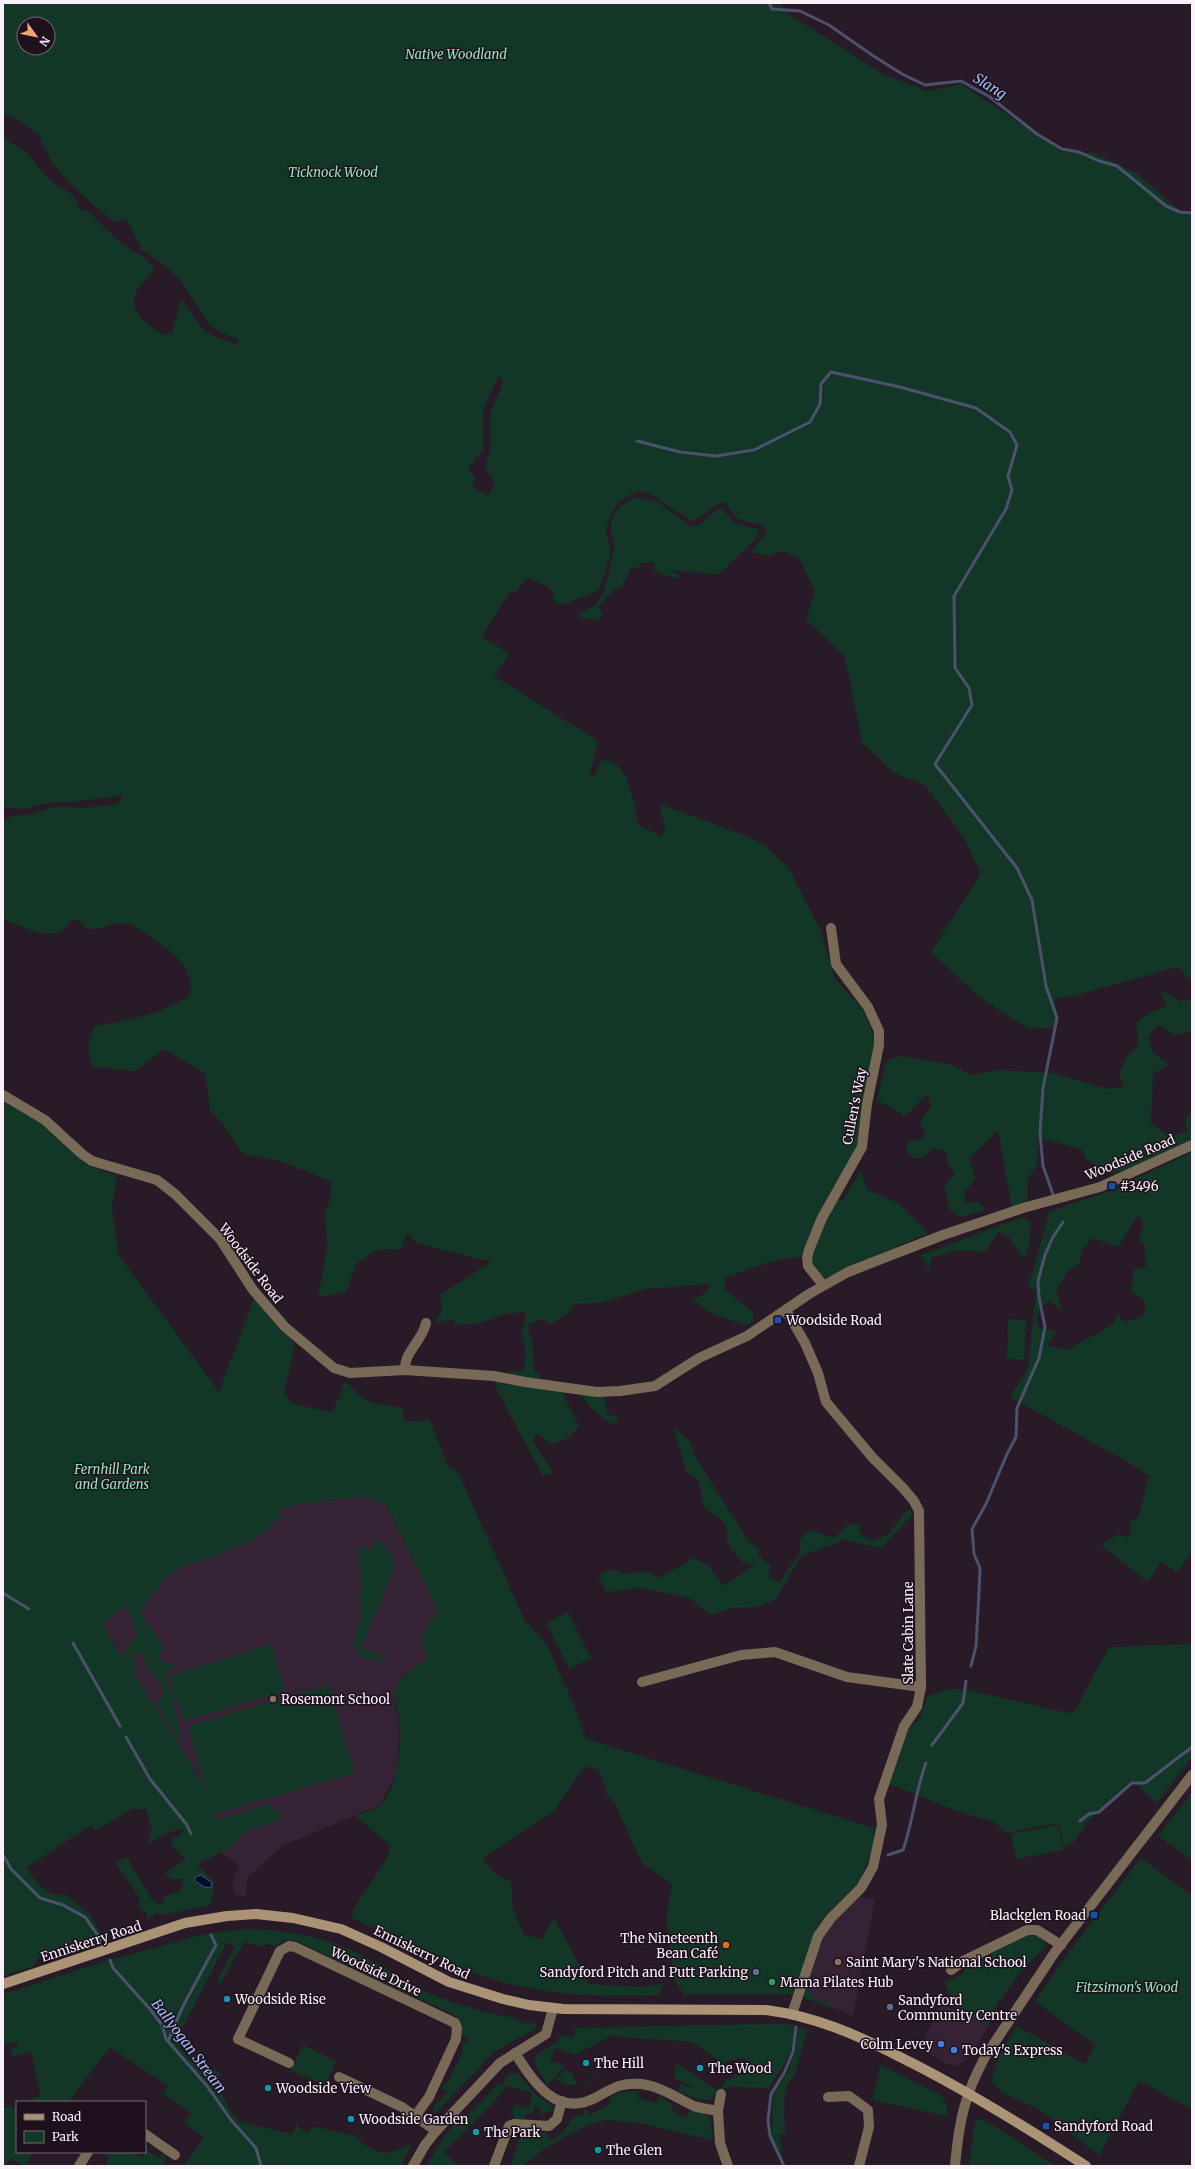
<svg xmlns="http://www.w3.org/2000/svg" width="1195" height="2169" viewBox="0 0 1195 2169" font-family="Merriweather,serif">
	<rect width="100%" height="100%" fill="#281a27"/>
	<g fill="#352234">
		<polygon points="363,1496 386,1505 438,1610 421,1637 427,1658 417,1668 402,1677 394,1704 400,1725 396,1774 380,1805 282,1846 247,1878 246,1896 238,1896 234,1893 232,1886 235,1874 240,1866 221,1853 216,1820 207,1790 102,1625 125,1605 242,1519 293,1505"/>
		<polygon points="858,1897 875,1899 853,2016 803,1997 802,1993 825,1931"/>
		<polygon points="942,2004 988,2026 971,2056 959,2065 954,2066 947,2064 919,2048"/>
	</g>
	<g fill="#133726" fill-rule="evenodd">
		<path d="M3,3H780L790,15L883,74L927,91L961,84L1063,152L1094,153L1138,174L1180,211L1192,216V981L1178,967L1077,995L1055,999L1057,1027L1028,1029L978,996L931,952L981,874L964,838L925,785L894,773L862,742L845,657L806,619L815,591L799,558L782,551L769,556L751,552L767,531L763,525L746,522L736,518L725,502C712,503 705,518 691,521L651,494L639,492L629,495L617,504L609,518L606,531L611,553L599,590L563,605L554,601L553,592L547,586L527,578L515,593L511,590L482,636L509,654L494,676L598,741L589,777L594,776L601,761C627,754 636,807 638,825L661,836C671,827 660,817 660,807L663,805L749,837L766,846L789,869L821,931L834,977L864,1012L873,1034L874,1043L859,1142L851,1165L804,1256L766,1263L726,1277L724,1289L753,1312V1321L747,1326L711,1313L693,1300L705,1293L711,1284L646,1289L601,1303L574,1304L571,1311L551,1324L542,1319L529,1323L528,1328L532,1341L534,1370L541,1377L534,1379L507,1373L510,1371L524,1370L526,1349L521,1332L526,1318L524,1312L506,1314L477,1324L455,1325L454,1319L435,1323L442,1310L440,1295L491,1262L416,1243L407,1233L401,1249L376,1250L356,1264L346,1292L318,1297L327,1249L325,1211L331,1198V1181L280,1161L243,1154L222,1123L210,1110L205,1073L164,1049L135,1071L93,1067C85,1052 89,1041 95,1026C118,1023 171,1012 188,996C190,994 191,988 192,985L185,967L173,953L132,924L117,923L95,930L84,927L80,921L73,920C69,923 65,929 61,931C45,940 19,925 3,919V821L12,816L33,814L54,807L85,808L118,804L124,795L79,801L49,803L23,809L3,807V136C8,143 16,145 23,150C33,157 39,169 48,178C59,190 76,189 79,209L88,211L123,245L141,255L155,269C151,275 137,287 136,293C128,313 149,326 164,335L172,333L181,299L205,332L237,345L239,340L220,332L210,325L180,280L166,266L142,250L126,218L115,223C89,200 48,171 40,136L18,120L3,113ZM24,24H48V48H24ZM499,375L504,381L490,414V450L485,468L495,483L488,496L472,487L475,477L468,469L484,449L482,429L484,408Z"/>
		<path d="M636,497L658,502L690,526C704,529 710,511 721,507L734,523L760,530L756,539L719,574L676,571L675,569L672,572L679,575L678,579L654,571L655,562L640,563V568L632,567L621,588L614,589L599,607L603,616L597,620L578,617L579,614L596,604L604,591L615,546L611,532V519L619,507Z"/>
		<polygon points="1160,990 1180,1001 1192,1000 1192,1032 1175,1035 1158,1025 1148,1037 1153,1053 1169,1065 1153,1074 1151,1124 1172,1137 1187,1131 1185,1119 1192,1112 1192,1141 1175,1152 1113,1174 1088,1161 1081,1149 1038,1137 1037,1165 1027,1180 1027,1204 1012,1208 998,1130 969,1159 976,1178 964,1193 965,1203 978,1201 986,1210 960,1217 950,1210 944,1187 955,1174 947,1162 946,1151 934,1148 924,1157 913,1158 906,1150 909,1141 926,1137 920,1121 931,1106 927,1094 906,1116 877,1100 884,1068 889,1059 902,1056 950,1064 971,1075 1001,1070 1052,1073 1107,1089 1124,1086 1119,1074 1128,1055 1138,1045 1137,1022 1151,1012 1167,1006"/>
		<path d="M3,1099L44,1125L84,1162L92,1167L117,1176L112,1207L118,1254L219,1392L255,1296L272,1320L295,1344L284,1393L293,1404L332,1412L340,1395L344,1382C353,1385 355,1393 363,1398C374,1405 390,1405 403,1408L404,1421L420,1422L429,1419L449,1468L457,1470L524,1619L547,1645L574,1705L586,1739L874,1828V1843L860,1881L830,1911L815,1930L793,1994H684L675,1981L666,1920L672,1884L642,1863L615,1804L607,1795L599,1770L585,1766L553,1812L483,1858L493,1872L511,1882L513,1909L524,1935L542,1939L554,1917L589,1984L643,1987L664,1983L659,1995C590,1998 527,1994 462,1969C424,1955 388,1935 352,1918V1911L386,1860L390,1846L356,1816C363,1813 375,1810 381,1804C397,1789 401,1747 400,1726C400,1712 391,1702 397,1687C402,1674 416,1668 427,1658L421,1637L438,1610L386,1505L363,1496L293,1505L279,1509L281,1515L265,1532L248,1542L214,1557L189,1564L168,1575L140,1612L162,1645L159,1660L174,1665L165,1677L174,1694L175,1710L184,1749L155,1702L165,1695L159,1681L150,1673L141,1652L133,1654L137,1671L133,1672L206,1789L188,1726L329,1685L355,1773L215,1814L216,1820L270,1804L283,1818L245,1833L224,1852H221L198,1865L214,1882L211,1905L162,1915L158,1913L151,1916L147,1922V1912L138,1908L140,1898L115,1862L127,1857L151,1899L161,1905L165,1896L180,1892L184,1879H171L165,1873L186,1859L172,1847L171,1839L180,1836L183,1831L181,1829L167,1833L147,1844L152,1829L146,1809H132L95,1831L91,1825L26,1868C36,1881 48,1900 65,1894L90,1915L105,1940L57,1957C51,1952 43,1955 37,1959L34,1966L3,1976ZM126,1605L137,1635L122,1657L102,1625Z"/>
		<path d="M1192,1152V1552L1178,1572L1161,1562L1148,1582L1101,1545L1119,1534L1127,1538L1131,1532L1130,1520L1138,1518L1149,1476L1133,1465L1010,1397L1028,1368L1036,1290L1028,1288L1047,1221L1048,1212L1110,1191ZM1139,1214L1143,1223L1139,1241L1144,1244L1146,1267L1134,1269L1131,1290L1144,1301L1145,1315L1124,1323L1118,1314L1113,1324L1068,1350L1047,1345L1057,1331L1041,1329L1036,1318L1043,1306L1050,1301L1063,1311L1056,1292L1066,1273L1080,1263L1081,1252L1092,1238L1118,1247Z"/>
		<polygon points="861,1170 867,1190 898,1203 928,1233 825,1278 813,1267 810,1257 832,1204 839,1199 842,1202"/>
		<polygon points="1023,1217 1031,1223 1029,1246 1024,1259 1009,1237 999,1232 985,1252 958,1250 931,1258 929,1271 921,1255"/>
		<polygon points="1008,1319 1026,1320 1024,1360 1007,1359"/>
		<path d="M496,1380L562,1392L579,1426C572,1437 564,1441 551,1444L537,1433L533,1441L553,1472L543,1476L496,1388Z"/>
		<polygon points="579,1393 604,1395 608,1416 618,1414 617,1421 612,1425 593,1410"/>
		<path d="M673,1427L690,1442L694,1455L748,1540L761,1551L757,1554L771,1566L767,1576L779,1582L800,1553V1540L808,1530L823,1533V1536L835,1537L849,1524L858,1525L861,1534L871,1541L889,1534L900,1518L909,1509L913,1514L881,1548L844,1540L801,1556L776,1599L758,1607L733,1608L710,1615L690,1598L641,1588L606,1592L598,1576L612,1569L625,1574L646,1571L660,1578L693,1558L708,1565L724,1586L755,1565L742,1562L727,1543C730,1521 719,1519 704,1507L698,1480L687,1473Z"/>
		<path d="M374,1538C387,1546 394,1552 395,1567L361,1648L383,1656L385,1663L360,1657L359,1653L353,1645L362,1606L358,1604L361,1583L357,1547L372,1550Z"/>
		<polygon points="568,1612 591,1658 569,1669 546,1623"/>
		<polygon points="272,1644 285,1691 184,1721 169,1676"/>
		<polygon points="1192,1644 1192,1757 1157,1803 1133,1782 1087,1822 1074,1842 1064,1848 1059,1823 1006,1833 996,1823 954,1810 889,1784 909,1727 919,1720 928,1696 950,1689 967,1690 1073,1714 1109,1647"/>
		<polygon points="1191,1794 1192,1795 1192,1860 1158,1836"/>
		<polygon points="1058,1825 1063,1850 1016,1859 1011,1834"/>
		<polygon points="1141,1858 1192,1896 1192,2109 1139,2081 1099,2155 1036,2108 1002,2093 991,2081 1000,2054 1017,2026 1085,2064 1095,2045 1035,2001 1071,1949"/>
		<path d="M246,1929C291,1930 332,1938 371,1960C387,1968 401,1981 417,1988C449,2003 484,2013 519,2019V2022L529,2024L530,2022L536,2024V2028L494,2052L438,2111L433,2114V2107L448,2092L441,2088L448,2081L462,2053L463,2041L467,2043L469,2038L462,2035V2027L456,2016L294,1940L283,1941L274,1946L266,1943L264,1947L244,1942L221,1983L217,1981L235,1947L227,1942L177,2038C181,2050 188,2062 201,2066C207,2068 213,2068 219,2072V2088L230,2110L240,2122L292,2134L296,2125L307,2133L313,2127H316L356,2136L363,2144L377,2151L389,2153L412,2144L401,2166H184L204,2137L184,2123L191,2113L163,2094L168,2086L110,2047L68,2102H33L32,2098L41,2096L31,2052L13,2056L11,2048L18,2047L17,2042L3,2045V1994L106,1961L205,1934Z"/>
		<path d="M1028,1935C1037,1934 1043,1938 1046,1946L1018,1975L998,2003L988,2026L959,2011L944,1983L964,1973L965,1967Z"/>
		<polygon points="807,1987 813,1998 820,1998 822,2001 825,2000 827,2003 830,2002 832,2005 836,2006 833,2008 803,1997 803,1989"/>
		<polygon points="766,2024 786,2024 795,2026 791,2053 769,2088 728,2087 719,2092 727,2079 729,2081 735,2075 748,2073 745,2058 727,2061 724,2064 692,2042 611,2036 575,2055 555,2048 550,2061 564,2066 548,2086 534,2063 536,2055 557,2042 560,2035 574,2037 575,2028"/>
		<polygon points="798,2028 807,2030 794,2077 787,2084 784,2100 785,2134 780,2135 782,2158 772,2136 773,2093 787,2073 795,2053"/>
		<polygon points="303,2045 336,2061 325,2086 291,2070"/>
		<polygon points="676,2063 718,2091 711,2100 697,2099 679,2091 680,2083 692,2088 693,2086 674,2078"/>
		<polygon points="881,2065 942,2096 946,2104 947,2116 872,2100"/>
		<path d="M565,2069L569,2072L570,2070L578,2085L602,2073C587,2083 574,2090 556,2080Z"/>
		<polygon points="510,2073 518,2073 537,2096 552,2106 553,2112 548,2111 540,2115 541,2107 534,2106 533,2113 537,2114 526,2113 525,2120 514,2119 513,2113 514,2105 529,2108 532,2092 506,2086 495,2101 444,2152 458,2166 426,2166 446,2134 457,2121 473,2110 499,2083 501,2085 506,2080 504,2078"/>
		<path d="M639,2091L638,2098L656,2103L659,2096L673,2104L671,2110L686,2118L691,2109L709,2116L711,2121L712,2140L639,2123L607,2120L588,2125L567,2136L545,2148L523,2166H510L522,2132L547,2133L549,2140C562,2136 567,2128 573,2116L584,2115V2109H587L589,2115L612,2103L609,2097L621,2092Z"/>
		<polygon points="11,2106 12,2108 17,2107 17,2152 34,2152 24,2166 11,2158 5,2166 3,2166 3,2108"/>
		<polygon points="980,2119 988,2122 1056,2166 969,2166 974,2127 977,2120"/>
		<polygon points="145,2149 159,2158 163,2153 166,2159 164,2164 167,2166 105,2166 109,2157 103,2152 133,2152 142,2158 145,2153"/>
	</g>
	<polygon fill="#000e30" stroke="#4b526c" points="201,1875 212,1883 211,1888 204,1887 195,1881 195,1877"/>
	<g fill="none" stroke-linecap="round" stroke-linejoin="round">
		<g stroke="#4b526c" stroke-width="3">
			<polyline points="769,3 772,9 800,11 829,25 872,55 902,74 925,85 961,81 990,97 1037,134 1062,149 1079,152 1099,161 1117,166 1166,206 1180,212 1192,213"/>
			<polyline points="637,441 680,452 716,456 754,450 810,422 820,404 821,384 831,372 900,387 976,408 1010,432 1017,445 1008,476 1012,490 1006,509 954,596 955,668 969,688 972,705 935,764 1017,868 1032,900 1046,986 1057,1018 1043,1088 1040,1133 1043,1166 1054,1197"/>
			<polyline points="3,1593 29,1609"/>
			<polyline points="73,1643 120,1726"/>
			<polyline points="971,1666 976,1646 979,1592 980,1568 974,1554 972,1529 986,1504 1007,1454 1016,1437 1017,1408 1039,1358 1045,1327 1039,1297 1038,1281 1045,1255 1053,1237 1063,1222"/>
			<polyline points="126,1737 150,1779 187,1825 191,1834"/>
			<polyline points="932,1745 963,1703 966,1681"/>
			<polyline points="1080,1821 1089,1814 1099,1812 1132,1783 1145,1783 1192,1747"/>
			<polyline points="3,1855 11,1869 40,1898 63,1905 85,1917 101,1940"/>
			<path d="M888,1855L903,1850C913,1822 915,1792 926,1763"/>
			<polyline points="110,1960 113,1968 149,2008 162,2025 166,2039 207,2086 231,2120 256,2148 261,2166"/>
			<polyline points="168,2041 183,2006 216,1945 211,1935"/>
			<polyline points="784,2166 770,2136 768,2120 771,2094 784,2073 793,2052 796,2027"/>
		</g>
		<g stroke="#786a57" stroke-width="10">
			<polyline points="823,1285 808,1266 807,1258 809,1250 822,1218 862,1147 867,1104 879,1045 879,1031 868,1007 836,964 831,928"/>
			<polyline points="786,1310 805,1343 818,1373 826,1402 872,1457 903,1488 914,1501 919,1511 921,1687 917,1707 904,1726 879,1799 882,1825 873,1867 861,1888 831,1918 818,1936 792,2014"/>
			<path d="M405,1370C404,1351 422,1342 426,1323"/>
			<polyline points="642,1682 741,1655 775,1652 847,1677 921,1687"/>
			<polyline points="951,1970 963,1961 1027,1930 1037,1930 1061,1945"/>
			<path d="M515,2053C533,2081 556,2118 595,2098C612,2089 620,2082 641,2084C660,2086 677,2098 694,2106C702,2109 710,2109 718,2111L720,2143L728,2166"/>
			<polyline points="289,2063 238,2039 280,1951 289,1946 295,1947 455,2023 457,2028 456,2039 429,2097 416,2115"/>
			<polyline points="339,2077 402,2107 436,2131"/>
			<polyline points="828,2097 849,2096 868,2110 869,2127 859,2166"/>
			<polyline points="718,2111 721,2094"/>
			<polyline points="145,2134 175,2155"/>
			<polyline points="79,2166 88,2152"/>
			<polyline points="413,2166 425,2145 436,2131 500,2063 546,2034 553,2008"/>
			<polyline points="494,2166 509,2126 514,2124 549,2126 557,2119 562,2101"/>
		</g>
		<g stroke="#786a57" stroke-width="10">
			<polyline points="3,1095 45,1120 82,1154 92,1161 157,1180 175,1194 220,1239 253,1290 285,1327 334,1368 350,1373 405,1370 494,1376 525,1382 597,1392 620,1391 655,1386 699,1358 747,1336 809,1294 848,1272 943,1235 1023,1208 1100,1187 1192,1145"/>
			<path d="M955,2166C959,2122 964,2096 985,2057L1055,1952L1192,1775"/>
		</g>
		<path stroke="#ab9476" stroke-width="10" d="M3,1984L185,1923L227,1916L256,1914L293,1918L341,1929L381,1947L449,1982L503,1999L529,2005L563,2009L766,2010C814,2016 858,2035 900,2057C965,2089 1026,2127 1086,2166"/>
	</g>
	<g fill="#1a4fb4" stroke="#1e111d" stroke-width="1.5">
		<rect x="1108" y="1182" width="8" height="8" rx="2"/>
		<rect x="774" y="1316" width="8" height="8" rx="2"/>
		<rect x="1090" y="1911" width="8" height="8" rx="2"/>
		<rect x="1042" y="2122" width="8" height="8" rx="2"/>
	</g>
	<g fill="#8d6e63" stroke="#1e111d" stroke-width="1.5">
		<circle cx="273" cy="1699" r="4"/>
		<circle cx="838" cy="1962" r="4"/>
	</g>
	<circle fill="#e8710a" stroke="#1e111d" stroke-width="1.5" cx="726" cy="1945" r="4"/>
	<g fill="#5c6f8a" stroke="#1e111d" stroke-width="1.5">
		<circle cx="756" cy="1972" r="4"/>
		<circle cx="890" cy="2007" r="4"/>
	</g>
	<circle fill="#2e9e5b" stroke="#1e111d" stroke-width="1.5" cx="772" cy="1982" r="4"/>
	<g fill="#0f9aa8" stroke="#1e111d" stroke-width="1.5">
		<circle cx="227" cy="1999" r="4"/>
		<circle cx="586" cy="2063" r="4"/>
		<circle cx="700" cy="2068" r="4"/>
		<circle cx="268" cy="2088" r="4"/>
		<circle cx="351" cy="2119" r="4"/>
		<circle cx="476" cy="2132" r="4"/>
		<circle cx="598" cy="2150" r="4"/>
	</g>
	<g fill="#3f7fe0" stroke="#1e111d" stroke-width="1.5">
		<circle cx="941" cy="2044" r="4"/>
		<circle cx="954" cy="2050" r="4"/>
	</g>
	<g text-anchor="middle" stroke-width="3" stroke-linejoin="round" paint-order="stroke">
		<g font-size="13" font-style="italic" fill="#92e6b9" stroke="#1e111d">
			<text x="456" y="59">Native Woodland</text>
			<text x="333" y="177">Ticknock Wood</text>
			<text x="112" y="1474">Fernhill Park<tspan x="112" dy="15">and Gardens</tspan></text>
			<text x="1127" y="1992">Fitzsimon's Wood</text>
		</g>
		<g font-size="13" fill="#faf0f9" stroke="#1e111d">
			<text transform="translate(854 1106) rotate(-79)" y="5">Cullen's Way</text>
			<text transform="translate(1130 1157) rotate(-23)" y="5">Woodside Road</text>
			<text transform="translate(251 1263) rotate(53)" y="5">Woodside Road</text>
			<text transform="translate(908 1633) rotate(-90)" y="5">Slate Cabin Lane</text>
			<text transform="translate(91 1941) rotate(-18)" y="5">Enniskerry Road</text>
			<text transform="translate(422 1952) rotate(26)" y="5">Enniskerry Road</text>
			<text transform="translate(376 1971) rotate(25)" y="5">Woodside Drive</text>
		</g>
		<g font-size="13" fill="#faf0f9" stroke="#1e111d" text-anchor="start">
			<text x="1120" y="1191">#3496</text>
			<text x="786" y="1325">Woodside Road</text>
			<text x="281" y="1704">Rosemont School</text>
			<text x="1086" y="1920" text-anchor="end">Blackglen Road</text>
			<text x="718" y="1943" text-anchor="end">The Nineteenth<tspan x="718" dy="15">Bean Café</tspan></text>
			<text x="846" y="1967">Saint Mary's National School</text>
			<text x="748" y="1977" text-anchor="end">Sandyford Pitch and Putt Parking</text>
			<text x="780" y="1987">Mama Pilates Hub</text>
			<text x="235" y="2004">Woodside Rise</text>
			<text x="898" y="2005">Sandyford<tspan x="898" dy="15">Community Centre</tspan></text>
			<text x="933" y="2049" text-anchor="end">Colm Levey</text>
			<text x="962" y="2055">Today's Express</text>
			<text x="594" y="2068">The Hill</text>
			<text x="708" y="2073">The Wood</text>
			<text x="276" y="2093">Woodside View</text>
			<text x="359" y="2124">Woodside Garden</text>
			<text x="1054" y="2131">Sandyford Road</text>
			<text x="484" y="2137">The Park</text>
			<text x="606" y="2155">The Glen</text>
		</g>
		<g font-size="14" font-style="italic" fill="#a0c1f6" stroke="#1e111d">
			<text transform="translate(990 86) rotate(32)" y="5">Slang</text>
			<text transform="translate(189 2046) rotate(53)" y="5">Ballyogan Stream</text>
		</g>
	</g>
	<rect width="1195" height="2169" fill="none" stroke="#faf0f9" stroke-width="8"/>
	<rect x="16" y="2101" width="130" height="52" fill="#1e111d" stroke="#766a75"/>
	<rect x="24" y="2114" width="20" height="6" fill="#ab9476" stroke="#766a75"/>
	<text x="52" y="2121" font-size="12" fill="#faf0f9">Road</text>
	<rect x="24" y="2131" width="20" height="12" fill="#133726" stroke="#766a75"/>
	<text x="52" y="2141" font-size="12" fill="#faf0f9">Park</text>
	<g transform="translate(36 36) rotate(123)"><circle r="19" fill="#1e111d" stroke="#766a75"/>
	<path d="M0-3L7 15L0 10L-7 15Z" fill="#efa377"/>
	<text y="-6" font-size="11" font-weight="bold" text-anchor="middle" fill="#faf0f9">N</text>
	</g>
</svg>
